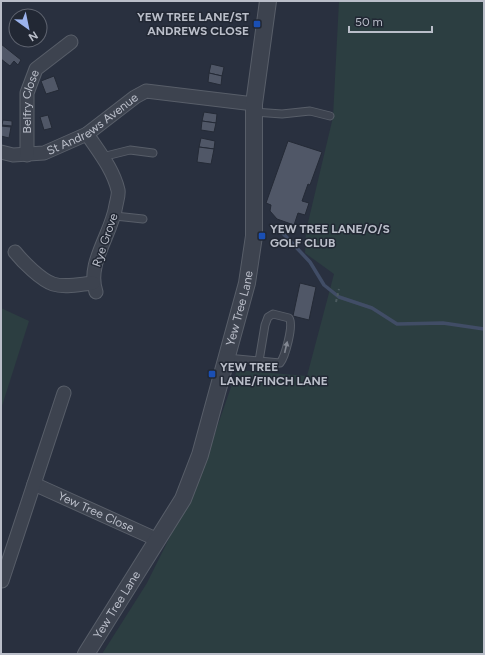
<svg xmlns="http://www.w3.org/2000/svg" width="485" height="655" viewBox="0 0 485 655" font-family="Figtree,sans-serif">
	<rect width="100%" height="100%" fill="#29303f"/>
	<g fill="#2c3e41">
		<polygon points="339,1 484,1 484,654 102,654 147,583 200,476 237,370 307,376 334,274 305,253 306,231 333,117"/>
		<polygon points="1,308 29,321 1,409"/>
	</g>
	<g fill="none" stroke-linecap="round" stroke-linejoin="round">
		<polyline stroke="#414d66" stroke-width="3.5" points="276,226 310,262 324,285 339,297 372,308 397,324 443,323 484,329"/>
	</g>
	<g fill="#505767" stroke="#242a36">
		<polygon points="1,44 21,60 18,65 14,61 10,66 1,59"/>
		<polygon points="211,64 224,67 222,76 209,73"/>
		<polygon points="209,73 222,76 221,85 208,82"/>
		<polygon points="54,76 59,90 46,94 41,81"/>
		<polygon points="204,112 217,114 216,123 202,121"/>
		<polygon points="48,115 52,128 44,130 40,117"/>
		<polygon points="3,120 12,121 12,126 2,125"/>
		<polygon points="202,121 216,123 214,132 201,130"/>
		<polygon points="1,126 11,127 9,138 1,136"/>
		<polygon points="201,138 215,141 214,149 199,147"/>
		<polygon points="288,141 322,152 310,185 308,184 302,201 309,203 305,215 298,213 294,225 277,219 270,211 271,205 266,203"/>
		<polygon points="199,147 214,149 211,164 197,162"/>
		<polygon points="300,283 316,287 309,320 293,316"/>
	</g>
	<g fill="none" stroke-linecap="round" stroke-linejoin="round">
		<g stroke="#585e69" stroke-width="9">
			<g id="service">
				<polyline points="254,112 282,114 310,111 330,116"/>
				<polyline points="102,157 130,150 153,153"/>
				<polyline points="115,216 143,219"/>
				<path d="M227,358L280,363C285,357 294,325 289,318L273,314L268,317L265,325L259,361"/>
			</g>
		</g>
		<g stroke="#585e69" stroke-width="15">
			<g id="minor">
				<path d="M87,134C99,152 113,169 118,190C119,194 117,200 116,205C112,234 86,263 96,292"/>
				<path id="s1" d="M1,152L13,155L44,153L87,134L135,97L146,91L254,104"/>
				<path id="s2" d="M27,155V93L36,69L71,42"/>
				<path d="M15,252C23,262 41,280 53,284C65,288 81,284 93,283"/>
				<path id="s3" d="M34,484L158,540"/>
				<polyline points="2,581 64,393"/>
			</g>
		</g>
		<g stroke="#585e69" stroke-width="18">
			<g id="tertiary">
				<path id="s4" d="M86,654L183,499L200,455L247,283L254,236V104L268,1"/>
			</g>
		</g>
		<polyline stroke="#4b5a5f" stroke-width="2" stroke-dasharray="3 3" stroke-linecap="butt" points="336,302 339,289"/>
		<use href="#service" stroke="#3d434f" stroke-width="7"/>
		<use href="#minor" stroke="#3d434f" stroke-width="13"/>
		<use href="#tertiary" stroke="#3d434f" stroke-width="16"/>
	</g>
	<defs><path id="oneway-solid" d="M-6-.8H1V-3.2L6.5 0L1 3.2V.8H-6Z"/></defs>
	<use fill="#828792" href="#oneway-solid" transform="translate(286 347) rotate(-77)"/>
	<g fill="#1a4fb4" stroke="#222834" stroke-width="1.5">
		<rect x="253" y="20" width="8" height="8" rx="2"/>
		<rect x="258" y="232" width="8" height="8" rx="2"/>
		<rect x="208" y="370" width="8" height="8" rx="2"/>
	</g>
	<g text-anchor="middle" stroke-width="3" stroke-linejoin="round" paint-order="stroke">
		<g font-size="12" font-weight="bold" fill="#babec9" stroke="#222834" text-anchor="start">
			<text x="249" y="21" text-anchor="end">YEW TREE LANE/ST<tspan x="249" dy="14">ANDREWS CLOSE</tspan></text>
			<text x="270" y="233">YEW TREE LANE/O/S<tspan x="270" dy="14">GOLF CLUB</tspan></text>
			<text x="220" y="371">YEW TREE<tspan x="220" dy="14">LANE/FINCH LANE</tspan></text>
		</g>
		<g font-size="12" fill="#babec9" stroke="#222834">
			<text dy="4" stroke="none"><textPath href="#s2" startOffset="54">Belfry Close</textPath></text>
			<text dy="4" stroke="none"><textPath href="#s1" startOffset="100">St Andrews Avenue</textPath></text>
			<text transform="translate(105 240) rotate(-71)" y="4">Rye Grove</text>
			<text dy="4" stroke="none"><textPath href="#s4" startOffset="382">Yew Tree Lane</textPath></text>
			<text dy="4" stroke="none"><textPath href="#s3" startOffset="68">Yew Tree Close</textPath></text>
			<text dy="4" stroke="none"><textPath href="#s4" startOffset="58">Yew Tree Lane</textPath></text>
		</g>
	</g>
	<rect width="485" height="655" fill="none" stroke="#babec9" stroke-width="4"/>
	<g transform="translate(28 28) rotate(147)"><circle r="19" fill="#222834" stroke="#5f6470"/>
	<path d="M0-3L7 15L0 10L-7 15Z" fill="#9bb3ed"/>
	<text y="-6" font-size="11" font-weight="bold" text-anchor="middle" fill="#babec9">N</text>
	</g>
	<path d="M349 26v6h83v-6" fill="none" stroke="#babec9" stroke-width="2"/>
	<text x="355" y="26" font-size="12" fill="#babec9" stroke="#222834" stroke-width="3" paint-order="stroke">50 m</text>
</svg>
